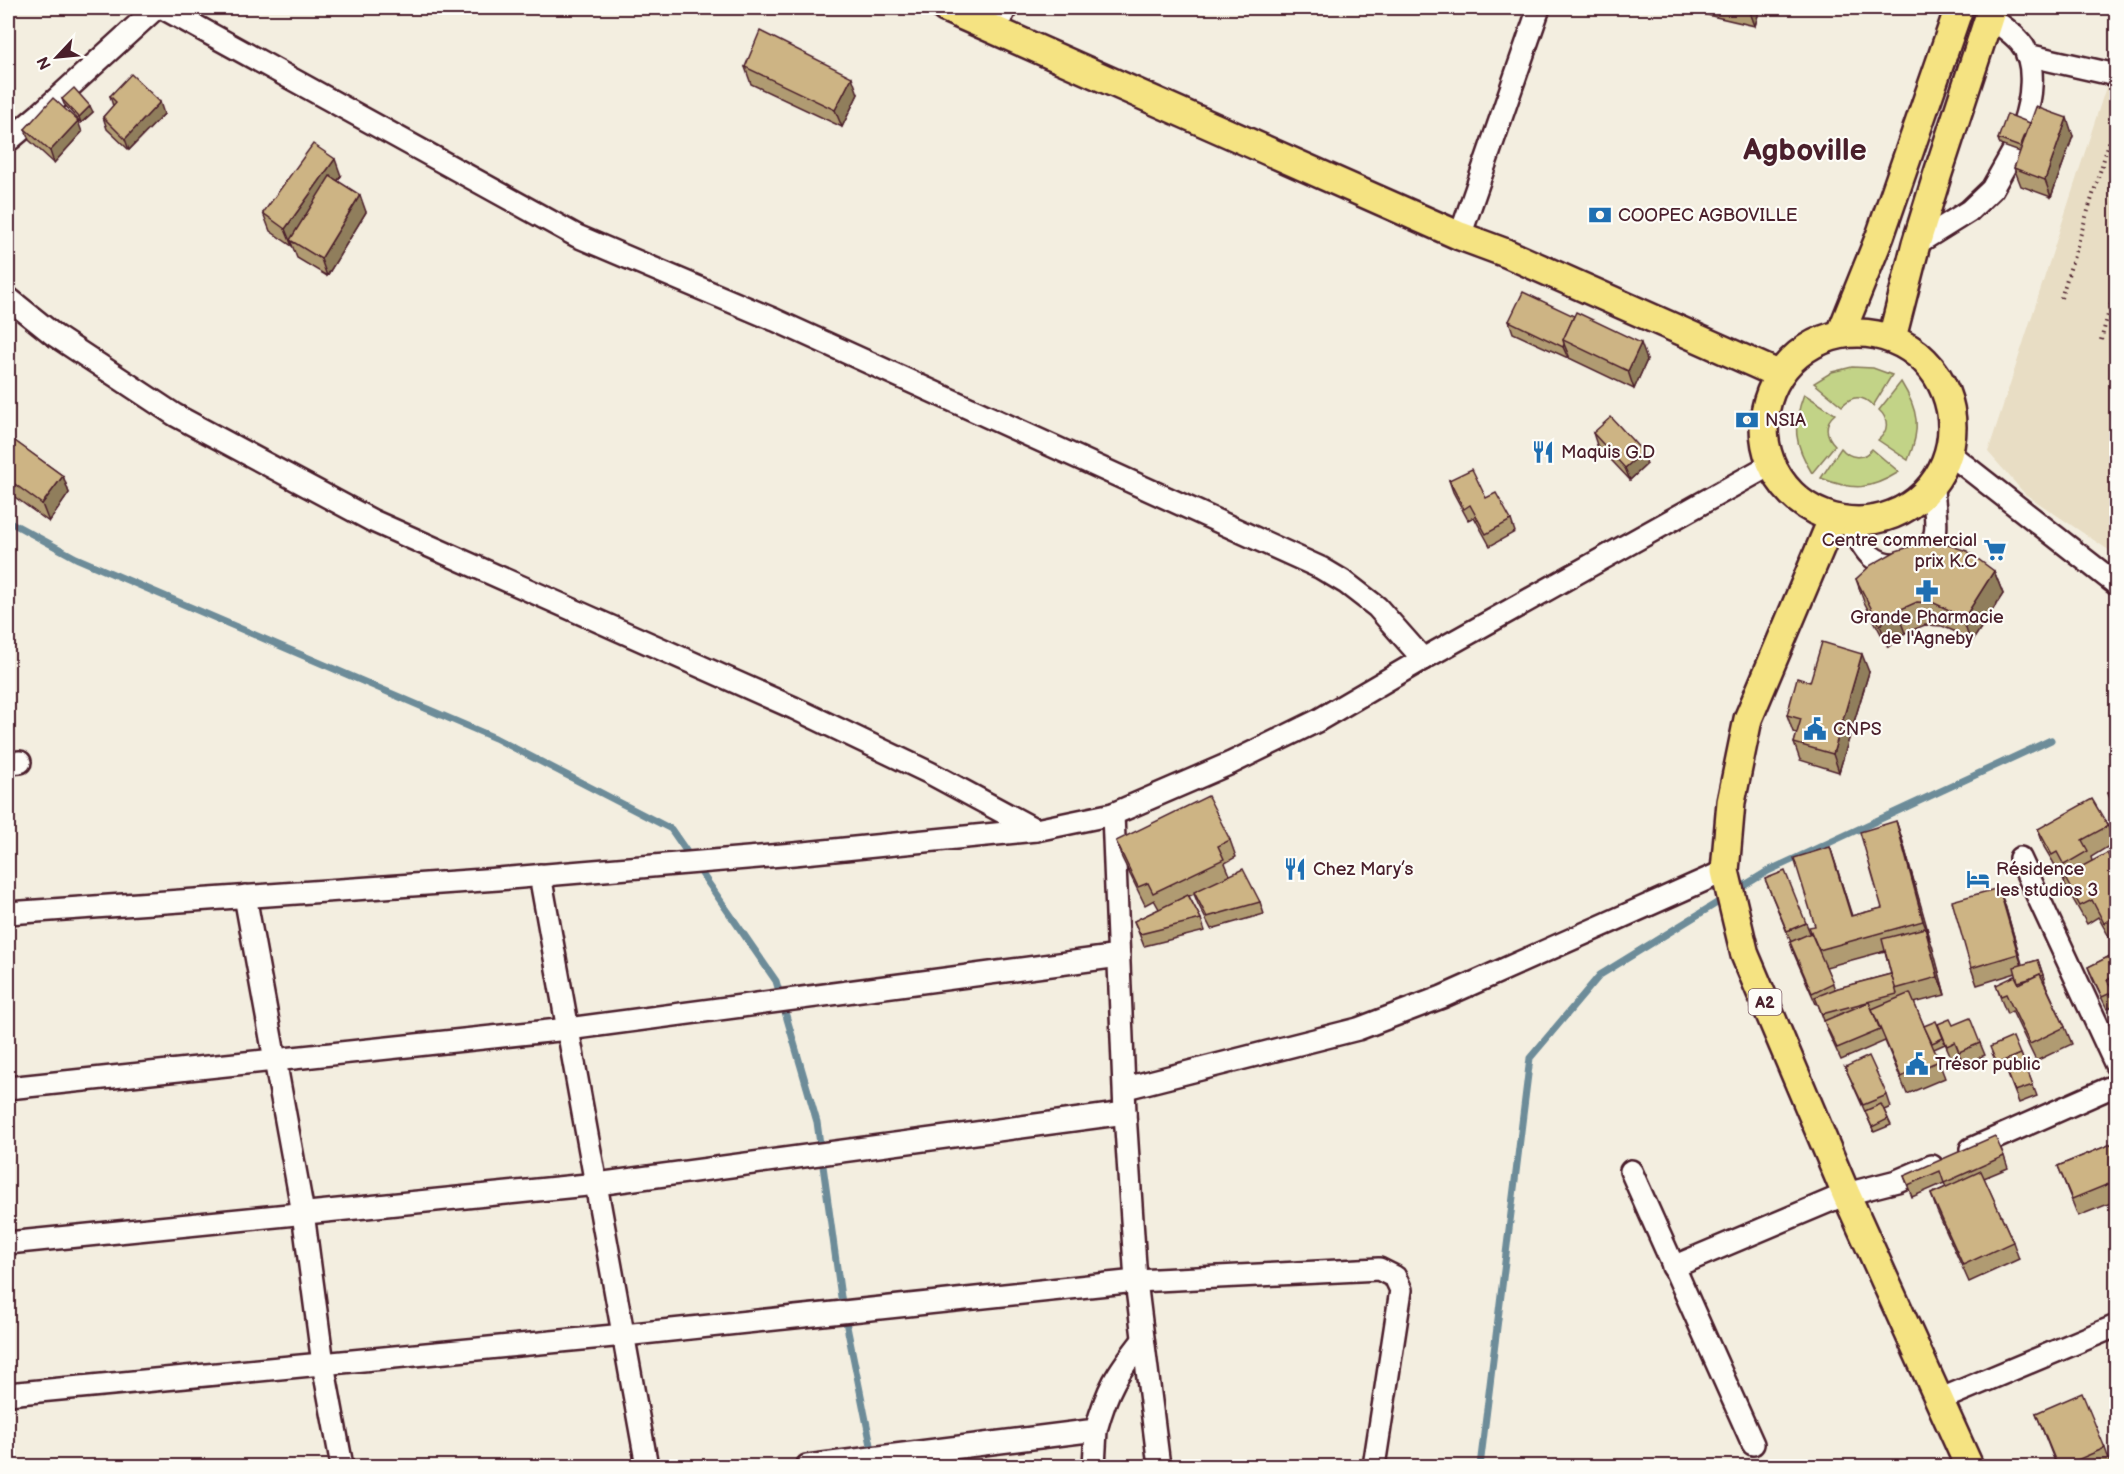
<svg xmlns="http://www.w3.org/2000/svg" width="2124" height="1474" viewBox="0 0 2124 1474" font-family="'Balsamiq Sans',sans-serif">
	<rect width="100%" height="100%" fill="#f3eee0"/>
	<filter id="ink" filterUnits="userSpaceOnUse"><feTurbulence type="fractalNoise" baseFrequency=".0167" numOctaves="2"/><feDisplacementMap in="SourceGraphic" scale="12" xChannelSelector="R" yChannelSelector="G"/><feConvolveMatrix kernelMatrix="1 2 1 2 8 2 1 2 1" color-interpolation-filters="sRGB"/></filter>
	<g filter="url(#ink)">
		<polygon fill="#e8ddc4" points="2116,56 2116,555 2025,494 1988,452"/>
		<g fill="#c2d387" stroke="#867959" stroke-width="1.5">
			<path d="M1852,367L1873,368L1892,375L1873,406C1863,395 1852,395 1842,406L1814,383L1832,372Z"/>
			<path d="M1901,382C1919,411 1921,429 1908,460L1878,440C1889,431 1889,419 1879,410Z"/>
			<path d="M1804,394L1835,414C1824,423 1825,435 1835,445L1812,473C1794,444 1792,426 1804,394Z"/>
			<path d="M1841,448C1850,459 1863,460 1872,449L1899,472C1870,490 1853,491 1821,478Z"/>
		</g>
		<g fill="none" stroke-linecap="round" stroke-linejoin="round">
			<g stroke="#6d8c99" stroke-width="7">
				<polyline points="8,521 76,558 495,738 671,829 776,981 817,1122 841,1297 873,1455"/>
				<polyline points="1737,890 1768,871 2051,740"/>
				<polyline points="1480,1466 1530,1058 1600,975 1725,898"/>
			</g>
			<g stroke="#4a1f2b" stroke-width="26">
				<g id="minor">
					<polyline points="163,8 577,236 775,320 1321,568 1346,583 1377,607 1423,659"/>
					<path d="M1990,17C2000,25 2012,32 2020,42C2038,62 2031,102 2023,125"/>
					<polyline points="994,31 1006,8"/>
					<polyline points="2027,55 2116,75"/>
					<polyline points="8,141 40,114 156,8"/>
					<polyline points="1460,236 1539,8"/>
					<polyline points="1916,244 1969,211 1992,189 2014,150"/>
					<polyline points="8,298 54,335 175,415 373,521 794,708 930,773 1036,830"/>
					<polyline points="1950,454 2116,584"/>
					<path d="M1849,521C1855,532 1862,548 1871,556C1893,574 1928,560 1935,534C1938,523 1933,499 1933,487"/>
					<polyline points="8,763 20,762"/>
					<polyline points="1113,814 1125,1113 1136,1281 1159,1466"/>
					<polyline points="2020,858 2116,1065"/>
					<polyline points="540,875 647,1466"/>
					<polyline points="245,896 303,1213 323,1364 342,1466"/>
					<polyline points="8,913 498,879 794,854 1036,830 1113,814 1231,763 1317,721 1423,659 1770,465"/>
					<polyline points="8,1088 568,1029 1119,956"/>
					<polyline points="1126,1088 1358,1029 1442,997 1725,871"/>
					<polyline points="1971,1149 2116,1085"/>
					<polyline points="1631,1171 1753,1444"/>
					<polyline points="8,1243 597,1184 1125,1113"/>
					<polyline points="1673,1267 1846,1194 1897,1181 1932,1166"/>
					<polyline points="8,1394 624,1335 1136,1281 1379,1269 1395,1277 1401,1290 1374,1466"/>
					<polyline points="1939,1400 2116,1326"/>
					<path d="M807,1466L1096,1430C1107,1389 1117,1373 1143,1340"/>
					<polyline points="1094,1466 1096,1430"/>
				</g>
			</g>
			<g stroke="#4a1f2b" stroke-width="32">
				<g id="major">
					<polyline points="945,8 1460,236 1506,253 1778,374"/>
					<circle cx="1858" cy="427" r="94"/>
					<polyline points="1841,333 1880,236 1959,8"/>
					<polyline points="1892,338 1916,244 1938,173 1992,8"/>
					<polyline points="1832,520 1748,719 1731,802 1725,871 1745,955 1846,1194 1969,1466"/>
				</g>
			</g>
			<g stroke="#4a1f2b" stroke-width="4" stroke-dasharray="1.5 4.5" stroke-linecap="butt">
				<polyline points="2061,298 2116,120"/>
				<polyline points="2101,340 2116,286"/>
			</g>
			<use href="#minor" stroke="#fdfcf7" stroke-width="21"/>
			<use href="#major" stroke="#f5e382" stroke-width="27"/>
		</g>
		<g fill="#b09b72" stroke="#4a1f2b" stroke-width="1.5" fill-rule="evenodd">
			<polygon points="1677,8 1760,8 1755,26"/>
			<polygon points="745,67 858,94 842,127 751,84"/>
			<polygon points="110,96 164,114 129,150 107,129 103,117 113,106"/>
			<polygon points="62,99 93,112 81,123 64,104"/>
			<polygon points="2030,124 2073,136 2051,197 2021,186 2014,168 2020,152 2000,145 1998,139"/>
			<polygon points="25,129 82,132 54,163 29,140"/>
			<polygon points="341,176 338,181 366,212 327,276 297,258 292,245 292,246 270,231 263,213"/>
			<polygon points="1509,321 1647,360 1634,389 1569,358 1569,356 1568,358 1513,333"/>
			<polygon points="1593,433 1647,464 1630,480 1597,445"/>
			<polygon points="8,436 63,476 69,493 49,522 8,492"/>
			<polygon points="1449,480 1486,498 1511,520 1515,532 1490,546 1474,517 1468,520 1453,492"/>
			<polygon points="1994,571 2003,594 1971,643 1956,632 1942,626 1925,625 1905,633 1888,647 1864,602 1856,579"/>
			<polygon points="1869,672 1839,772 1800,760 1794,743 1797,734 1793,732 1787,715 1810,682"/>
			<polygon points="2116,788 2116,815 2108,793"/>
			<path d="M1896,821L1902,839L1945,995L1914,1003L1924,1026L1941,1034L1953,1025L1980,1043L1985,1055L1964,1064L1959,1054L1951,1057L1944,1041L1945,1044L1934,1049L1945,1078L1907,1094L1885,1041L1841,1060L1828,1032L1818,1004H1816L1794,954L1790,942H1791L1765,879L1806,923L1810,933L1815,926L1830,847L1852,916L1882,908ZM1885,951L1891,974L1835,989L1826,967Z"/>
			<polygon points="2108,826 2114,843 2091,857 2092,861 2116,871 2116,936 2111,940 2098,917 2087,924 2065,885 2063,879 2066,875 2064,870 2059,872 2044,847 2038,829"/>
			<polygon points="1230,840 1236,857 1225,863 1230,875 1260,902 1264,914 1211,929 1198,904 1194,894 1189,896 1201,919 1205,931 1144,946 1134,921 1159,909 1154,900 1145,905 1122,858 1116,841"/>
			<polygon points="2005,905 2022,965 2038,960 2045,981 2044,981 2065,1027 2072,1044 2036,1061 2012,1011 2007,1014 2002,1002 1996,985 2019,984 2016,973 1977,985 1971,968"/>
			<polygon points="2116,953 2116,989 2113,991 2116,1004 2107,1009 2092,978 2088,967"/>
			<polygon points="1992,1053 2021,1054 2037,1096 2019,1103 2005,1067 2000,1070"/>
			<polygon points="1845,1067 1887,1095 1891,1107 1884,1110 1891,1125 1874,1132 1850,1078"/>
			<polygon points="2116,1142 2116,1201 2078,1216 2058,1166"/>
			<polygon points="2004,1156 2008,1168 1984,1178 2013,1242 2019,1259 1969,1282 1937,1211 1931,1194 1946,1187 1944,1183 1912,1197 1904,1176"/>
			<polygon points="2036,1413 2105,1448 2111,1465 2108,1467 2057,1467"/>
		</g>
		<g fill="#907e5c" stroke="#4a1f2b" stroke-width="1.5">
			<polygon points="1749,8 1760,8 1755,26 1749,9"/>
			<polygon points="852,77 858,94 842,127 835,110"/>
			<polygon points="160,102 164,114 129,150 125,139"/>
			<polygon points="90,106 93,112 81,123 79,117"/>
			<polygon points="2067,118 2073,136 2051,197 2045,180"/>
			<polygon points="78,121 82,132 54,163 50,151"/>
			<polygon points="335,159 341,176 294,243 290,240 292,245 292,246 285,229"/>
			<polygon points="360,195 366,212 327,276 321,259"/>
			<polygon points="1641,343 1647,360 1634,389 1628,371"/>
			<polygon points="1564,344 1569,356 1568,358 1563,347"/>
			<polygon points="1643,452 1647,464 1630,480 1625,468"/>
			<polygon points="63,476 69,493 49,522 42,504"/>
			<polygon points="1994,571 2003,594 1971,643 1963,620"/>
			<polygon points="1897,611 1905,633 1888,647 1880,625"/>
			<polygon points="1862,654 1869,672 1839,772 1833,754"/>
			<polygon points="1896,821 1902,839 1930,938 1923,921"/>
			<polygon points="1830,847 1836,865 1857,934 1851,916"/>
			<polygon points="1999,888 2005,905 2024,971 2018,954"/>
			<polygon points="1925,928 1932,945 1945,995 1938,977"/>
		</g>
		<g fill="#cdb484" stroke="#4a1f2b" stroke-width="1.5">
			<polygon points="760,31 852,77 835,110 745,67"/>
			<polygon points="131,74 160,102 125,139 103,117 116,102 110,96"/>
			<polygon points="74,88 90,106 79,117 62,99"/>
			<polygon points="53,98 78,121 50,151 25,129"/>
			<polygon points="2036,107 2067,118 2045,180 2014,168"/>
			<polygon points="2007,114 2030,123 2020,147 1998,139"/>
			<polygon points="313,144 335,159 285,229 263,213"/>
			<polygon points="330,176 360,195 321,259 290,240"/>
			<polygon points="1523,292 1574,316 1563,340 1564,344 1563,347 1509,321"/>
			<polygon points="1576,312 1641,343 1628,371 1563,340"/>
			<polygon points="1611,417 1643,452 1625,468 1593,433"/>
			<polygon points="8,436 63,476 42,504 8,479"/>
			<polygon points="1472,469 1486,498 1496,493 1511,520 1486,534 1470,505 1464,509 1449,480"/>
			<polygon points="1919,544 1945,544 1967,551 1994,571 1963,620 1947,609 1934,603 1917,602 1897,611 1880,625 1856,579 1871,565 1896,551"/>
			<polygon points="1822,642 1862,654 1833,754 1794,743 1801,719 1787,715 1797,678 1810,682"/>
			<polygon points="2116,788 2116,808 2108,793"/>
			<polygon points="1208,796 1230,840 1218,846 1224,859 1153,893 1148,883 1138,887 1116,841"/>
			<polygon points="2092,799 2108,826 2082,840 2088,851 2064,865 2057,852 2052,855 2038,829"/>
			<polygon points="1896,821 1923,921 1819,950 1809,927 1815,926 1794,858 1830,847 1851,916 1882,908 1860,832"/>
			<polygon points="2107,853 2116,871 2116,916 2104,923 2092,900 2080,906 2064,876"/>
			<polygon points="1243,869 1260,902 1207,917 1194,892"/>
			<polygon points="1785,871 1806,923 1787,931 1765,879"/>
			<polygon points="1999,888 2018,954 1971,968 1952,901"/>
			<polygon points="1188,895 1201,919 1140,934 1134,921"/>
			<polygon points="1925,928 1938,977 1895,989 1882,939"/>
			<polygon points="1811,933 1833,983 1812,993 1790,942"/>
			<polygon points="2116,953 2116,975 2107,980 2113,992 2102,997 2088,967"/>
			<polygon points="2038,960 2043,975 2041,976 2040,974 2029,979 2018,982 2014,967"/>
			<polygon points="1891,974 1897,994 1822,1014 1815,997 1838,988"/>
			<polygon points="2040,974 2065,1027 2030,1044 2006,994 2001,996 1996,985 2015,976 2019,984"/>
			<polygon points="1910,993 1939,1061 1901,1077 1872,1009"/>
			<polygon points="1869,1002 1880,1030 1837,1048 1824,1021"/>
			<polygon points="1970,1018 1980,1043 1959,1052 1955,1042 1947,1046 1938,1024 1950,1019 1953,1025"/>
			<polygon points="1936,1021 1943,1038 1932,1043 1924,1026"/>
			<polygon points="2013,1037 2020,1054 1997,1064 1990,1047"/>
			<polygon points="2021,1054 2033,1085 2015,1091 2003,1061"/>
			<polygon points="1869,1056 1887,1095 1863,1105 1845,1067"/>
			<polygon points="1881,1104 1888,1119 1872,1127 1865,1111"/>
			<polygon points="1995,1136 2004,1156 1944,1183 1940,1171 1908,1185 1904,1176"/>
			<polygon points="2116,1142 2116,1181 2072,1199 2058,1166"/>
			<polygon points="1981,1171 2013,1242 1963,1265 1931,1194"/>
			<polygon points="2082,1393 2105,1448 2061,1467 2058,1467 2036,1413"/>
		</g>
	</g>
	<defs>
		<g id="bank-bare" transform="scale(1.8)"><path d="M-6-4H6V4H-6ZM0-2.3a2.3 2.3 0 1 0 0 4.6a2.3 2.3 0 1 0 0-4.6Z" fill="#1f6fb2" stroke="#fdfcf7" stroke-width="2.5" paint-order="stroke"/></g>
		<g id="restaurant-bare" transform="scale(1.8)"><path d="M-5-6h1v4h1v-4h1v4h1v-4h1v5L-1.5 .5V6h-2V.5L-5-1ZM5-6V6H3V1.5H1.5Q1.5-4 5-6Z" fill="#1f6fb2" stroke="#fdfcf7" stroke-width="2.5" paint-order="stroke"/></g>
		<g id="supermarket-bare" transform="scale(1.8)"><path d="M-6-5.5h2.5l.6 2H6L4.5 2H-2.5L-4.4-4H-6ZM-1.5 3.2a1.3 1.3 0 1 0 .1 0ZM3 3.2a1.3 1.3 0 1 0 .1 0Z" fill="#1f6fb2" stroke="#fdfcf7" stroke-width="2.5" paint-order="stroke"/></g>
		<g id="pharmacy-bare" transform="scale(1.8)"><path d="M-2-6h4v4h4v4h-4v4h-4v-4h-4v-4h4Z" fill="#1f6fb2" stroke="#fdfcf7" stroke-width="2.5" paint-order="stroke"/></g>
		<g id="civic-bare" transform="scale(1.8)"><path d="M-.6-6.5H3V-4.5H.6V-3L4-1V1h2V6H-6V1h2V-1L-.6-3ZM-1.2 2.5V6h2.4V2.5Z" fill="#1f6fb2" stroke="#fdfcf7" stroke-width="2.5" paint-order="stroke"/></g>
		<g id="hotel-bare" transform="scale(1.8)"><path d="M-6-4.5h1.5V1H6V5H4.5V3h-9V5H-6ZM-4 0a1.8 1.8 0 1 1 3.6 0ZM.5 0V-2.5h3Q6-2.5 6 0Z" fill="#1f6fb2" stroke="#fdfcf7" stroke-width="2.5" paint-order="stroke"/></g>
	</defs>
	<g fill-rule="evenodd">
		<use href="#bank-bare" x="1600" y="215"/>
		<use href="#bank-bare" x="1747" y="420"/>
		<use href="#restaurant-bare" x="1543" y="452"/>
		<use href="#supermarket-bare" x="1995" y="550"/>
		<use href="#pharmacy-bare" x="1927" y="591"/>
		<use href="#civic-bare" x="1815" y="729"/>
		<use href="#restaurant-bare" x="1295" y="869"/>
		<use href="#hotel-bare" x="1978" y="879"/>
		<use href="#civic-bare" x="1917" y="1064"/>
	</g>
	<g text-anchor="middle" stroke-width="4.5" stroke-linejoin="round" paint-order="stroke">
		<rect fill="#fdfcf7" stroke="#806168" stroke-width="1.5" x="1748.5" y="989" width="33" height="26" rx="4.5"/>
		<g font-size="16" font-weight="bold" fill="#4a1f2b">
			<text x="1765" y="1008">A2</text>
		</g>
		<g font-size="18" fill="#4a1f2b" stroke="#fdfcf7" text-anchor="start">
			<text x="1618" y="221">COOPEC AGBOVILLE</text>
			<text x="1765" y="426">NSIA</text>
			<text x="1561" y="458">Maquis G.D</text>
			<text x="1977" y="546" text-anchor="end">Centre commercial<tspan x="1977" dy="21">prix K.C</tspan></text>
			<text x="1927" y="623" text-anchor="middle">Grande Pharmacie<tspan x="1927" dy="21">de l'Agneby</tspan></text>
			<text x="1833" y="735">CNPS</text>
			<text x="1313" y="875">Chez Mary’s</text>
			<text x="1996" y="875">Résidence<tspan x="1996" dy="21">les studios 3</tspan></text>
			<text x="1935" y="1070">Trésor public</text>
		</g>
		<g font-size="30" font-weight="bold" fill="#4a1f2b" stroke="#fdfcf7">
			<text x="1805" y="160">Agboville</text>
		</g>
	</g>
	<rect width="2124" height="1474" fill="none" stroke="#fdfcf7" stroke-width="30"/>
	<rect x="15" y="15" width="2094" height="1444" fill="none" stroke="#4a1f2b" stroke-width="2" filter="url(#ink)"/>
	<g transform="translate(57 57) rotate(244)" stroke="#fdfcf7" stroke-width="4.5" paint-order="stroke">
	<path d="M0-4.5L10 22L0 15L-10 22Z" fill="#4a1f2b"/>
	<text y="-9" font-size="16" font-weight="bold" text-anchor="middle" fill="#4a1f2b">N</text>
	</g>
</svg>
